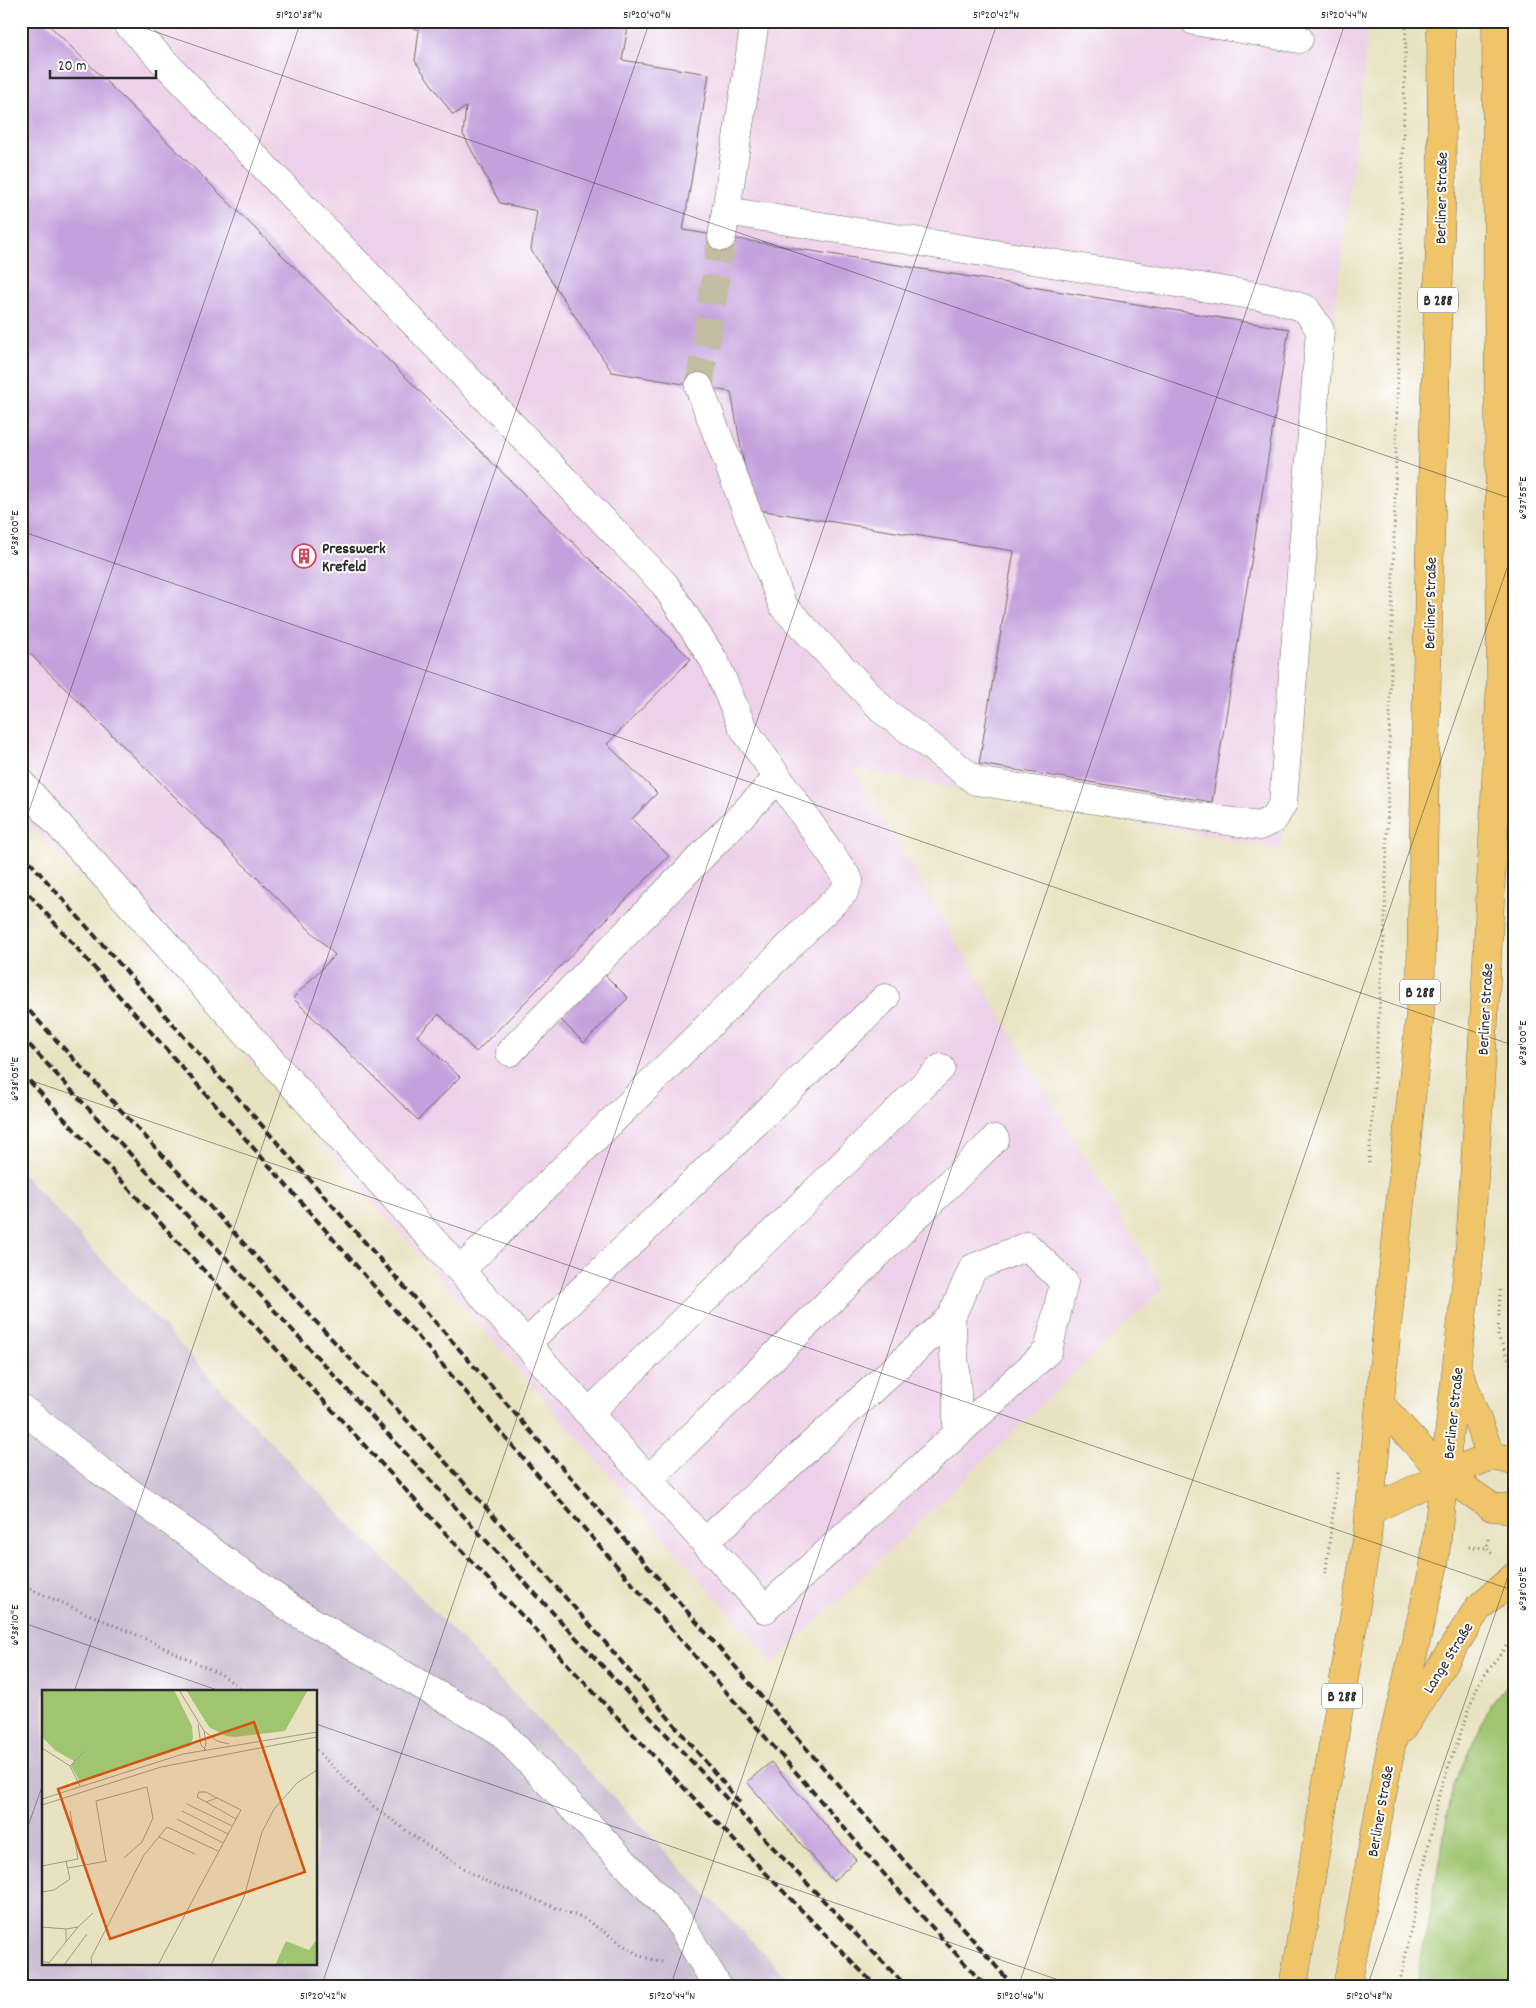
<svg xmlns="http://www.w3.org/2000/svg" width="1536" height="2008" viewBox="0 0 1536 2008" font-family="Dekko,sans-serif">
	<rect width="100%" height="100%" fill="#fff"/>
	<filter id="ink" filterUnits="userSpaceOnUse"><feTurbulence type="fractalNoise" baseFrequency=".02" numOctaves="2"/><feDisplacementMap in="SourceGraphic" scale="10" xChannelSelector="R" yChannelSelector="G"/><feConvolveMatrix kernelMatrix="1 2 1 2 8 2 1 2 1" color-interpolation-filters="sRGB"/></filter>
	<filter id="wash" filterUnits="userSpaceOnUse"><feTurbulence type="fractalNoise" baseFrequency=".0096" numOctaves="4" result="noise"/><feDisplacementMap in="SourceGraphic" scale="20" xChannelSelector="R" yChannelSelector="G"/><feGaussianBlur stdDeviation="1.12" result="paint"/><feColorMatrix in="noise" values="0 0 0 0 0 0 0 0 0 0 0 0 0 0 0 0 0 1.4 0 .05"/><feComposite in="paint" operator="in"/></filter>
	<g filter="url(#wash)">
		<rect width="100%" height="100%" fill="#e9e2c1"/>
		<polygon fill="#edd0e9" points="21,21 1368,21 1364,74 1322,420 1281,849 853,769 1163,1288 773,1663 147,942 21,816"/>
		<path fill="#ccbed4" fill-rule="evenodd" d="M21,1172L245,1415L796,1987H21ZM44,1692H316V1964H44Z"/>
		<polygon fill="#9fc570" stroke="#65784e" points="1515,1677 1515,1987 1416,1987 1453,1786 1491,1703"/>
		<g id="blocks">
			<g fill="#c4a1dd">
				<polygon points="21,21 45,21 691,659 607,744 657,793 632,819 669,856 476,1052 439,1014 417,1036 460,1077 418,1120 293,998 335,955 21,645"/>
				<polygon points="399,21 629,21 622,60 709,74 683,230 1289,329 1212,802 979,764 1014,551 752,509 731,392 612,372 531,250 537,211 500,203 463,134 466,107 453,115 415,61 419,30 399,23"/>
				<polygon points="604,974 628,998 584,1043 559,1018"/>
				<polygon points="771,1762 856,1860 833,1881 747,1782"/>
			</g>
		</g>
	</g>
	<g filter="url(#ink)">
		<use href="#blocks" fill-opacity="0" stroke="#6e6b60" stroke-width="1"/>
		<g fill="none" stroke-linecap="round" stroke-linejoin="round">
			<polyline stroke="#c3bda3" stroke-width="28" stroke-dasharray="28 14" stroke-linecap="butt" points="699,387 722,237"/>
			<g stroke="#6e6b60" stroke-width="29">
				<g id="minor">
					<polyline points="125,21 665,585 715,662 742,726 849,880 844,892 461,1270"/>
					<polyline points="1194,21 1299,39"/>
					<polyline points="722,237 755,21"/>
					<polyline points="699,387 783,606 884,711 976,781 1259,826 1274,819 1283,803 1320,330 1306,309 1276,299 726,211"/>
					<polyline points="21,783 765,1609 1048,1351 1064,1282 1027,1246 973,1268 951,1317 957,1392 957,1434"/>
					<polyline points="510,1052 778,778"/>
					<polyline points="527,1343 885,998"/>
					<polyline points="21,1408 99,1470 296,1612 500,1731 677,1918 718,1987"/>
					<polyline points="589,1413 941,1068"/>
					<polyline points="649,1479 995,1139"/>
					<polyline points="705,1542 951,1317"/>
				</g>
			</g>
			<g stroke="#6e6b60" stroke-width="29">
				<g id="major">
					<polyline points="1460,1375 1491,1456"/>
					<polyline points="1380,1404 1445,1475 1492,1507 1515,1509"/>
					<polyline points="1369,1511 1445,1475 1491,1456 1515,1461"/>
					<polyline points="1402,1729 1478,1608 1515,1576"/>
					<polyline points="1293,1987 1367,1539 1387,1328 1420,1014 1429,578 1442,180 1441,21"/>
					<polyline points="1347,1987 1391,1747 1434,1565 1469,1258 1484,1021 1501,680 1496,21"/>
				</g>
			</g>
			<g stroke="#6e6b60" stroke-width="3" stroke-dasharray="1 4" stroke-linecap="butt">
				<polyline points="1369,1163 1385,921 1406,22"/>
				<polyline points="1500,1290 1498,1336 1515,1373"/>
				<polyline points="1488,1539 1487,1548 1492,1554"/>
				<polyline points="1469,1547 1487,1548"/>
				<polyline points="1325,1578 1338,1472"/>
				<polyline points="21,1585 146,1639 222,1675 246,1692"/>
				<polyline points="316,1750 369,1803 419,1840 481,1879 585,1919 640,1956 665,1963"/>
				<polyline points="1399,1987 1440,1790 1479,1683 1515,1634"/>
			</g>
			<use href="#minor" stroke="#fff" stroke-width="28"/>
			<use href="#major" stroke="#f0c469" stroke-width="28"/>
			<g stroke="#2b2b2b" stroke-width="4" stroke-dasharray="8 4" stroke-linecap="butt">
				<polyline points="21,852 445,1333 1014,1987"/>
				<polyline points="21,885 295,1195 885,1875 986,1987"/>
				<polyline points="21,1002 450,1467 604,1641 741,1804"/>
				<path d="M21,1036C316,1353 605,1676 907,1987"/>
				<path d="M21,1072C305,1378 583,1690 877,1987"/>
			</g>
		</g>
	</g>
	<path fill="none" stroke="#2b2b2b" stroke-width="1" stroke-opacity="0.45" d="M124,21L1515,500M21,531L1515,1046M21,834L301,21M21,1077L1515,1591M21,1622L223,1692M74,1692L650,21M316,1724L1079,1987M21,1846L44,1781M321,1987L998,21M670,1987L1346,21M1018,1987L1515,545M1367,1987L1515,1556"/>
	<defs>
		<g id="building-ring" transform="scale(1.25)"><circle r="9.5" fill="#fff" stroke="#d1495b" stroke-width="1.5"/><path d="M-4-6H4V6H1V3H-1V6H-4ZM-2.5-4.3h1.7v1.8h-1.7ZM.8-4.3h1.7v1.8H.8ZM-2.5-1h1.7V.8h-1.7ZM.8-1h1.7V.8H.8Z" fill="#d1495b"/></g>
	</defs>
	<g fill-rule="evenodd">
		<use href="#building-ring" x="304" y="556"/>
	</g>
	<g text-anchor="middle" stroke-width="4" stroke-linejoin="round" paint-order="stroke">
		<g fill="#fff" stroke="#6b6b6b" stroke-width="1">
			<rect x="1418" y="287.5" width="40" height="25" rx="4"/>
			<rect x="1400" y="979.5" width="40" height="25" rx="4"/>
			<rect x="1322" y="1683.5" width="40" height="25" rx="4"/>
		</g>
		<g font-size="15" font-weight="bold" fill="#2b2b2b">
			<text x="1438" y="305">B 288</text>
			<text x="1420" y="997">B 288</text>
			<text x="1342" y="1701">B 288</text>
		</g>
		<g font-size="16" fill="#2b2b2b" stroke="#fff">
			<text transform="translate(1440 198) rotate(-89)" y="6">Berliner Straße</text>
			<text transform="translate(1429 603) rotate(-89)" y="6">Berliner Straße</text>
			<text transform="translate(1484 1009) rotate(-87)" y="6">Berliner Straße</text>
			<text transform="translate(1452 1413) rotate(-84)" y="6">Berliner Straße</text>
			<text transform="translate(1447 1657) rotate(-58)" y="6">Lange Straße</text>
			<text transform="translate(1379 1811) rotate(-80)" y="6">Berliner Straße</text>
		</g>
		<g font-size="16" font-weight="bold" fill="#2b2b2b" stroke="#fff" text-anchor="start">
			<text x="322" y="553">Presswerk<tspan x="322" dy="18">Krefeld</tspan></text>
		</g>
	</g>
	<g transform="translate(42 1690)">
		<rect width="275" height="275" fill="#e9e2c1"/>
		<path d="M0,0H132L150,36L151,48L148,56L38,92L29,76L32,71L14,61L0,47ZM144,0H266L243,41L193,47L184,46L167,37ZM275,249V275H242L245,269L241,275H233L244,251L267,260Z" fill="#9fc570"/>
		<path fill="none" stroke="#9d9985" stroke-width="1" d="M137,0L162,41L175,51L187,54M156,34L159,55L164,60M0,58L28,76L38,96M162,61L164,53L162,41M28,76L43,61M0,109L141,64L275,42M164,112L194,129M145,114L190,136M0,115L119,77L275,47M140,121L186,144M135,129L181,153M117,147L153,164M64,171L54,111L105,97L111,128L100,152L82,168M0,176L36,169L28,121M26,178L65,171M0,202L12,200L28,189L24,171M0,237L24,239M36,237L51,223M0,271L7,273L36,237L24,239V252M22,275L45,244M50,275L49,268L102,165L125,137L176,161M116,275L199,120L175,108L164,102H157L155,107L164,112L175,108M169,275L202,207L220,142L232,119L255,93L275,80"/>
		<path fill="#d5540f" fill-opacity="0.15" stroke="#d5540f" stroke-width="2.5" d="M212,32L263,182L68,249L16,99Z"/>
		<rect width="275" height="275" fill="none" stroke="#2b2b2b" stroke-width="2.5"/>
	</g>
	<rect width="1536" height="2008" fill="none" stroke="#fff" stroke-width="55"/>
	<path d="M50 70v8h106v-8" fill="none" stroke="#2b2b2b" stroke-width="2.5"/>
	<text x="58" y="70" font-size="15" fill="#2b2b2b" stroke="#ffffff" stroke-width="4" paint-order="stroke">20 m</text>
	<rect x="28" y="28" width="1480" height="1952" fill="none" stroke="#2b2b2b" stroke-width="2"/>
	<g font-size="12" text-anchor="middle" fill="#2b2b2b">
		<text x="299" y="18">51°20'38"N</text>
		<text x="647" y="18">51°20'40"N</text>
		<text x="996" y="18">51°20'42"N</text>
		<text x="1344" y="18">51°20'44"N</text>
		<text transform="translate(1522 498) rotate(-90)" y="4">6°37'55"E</text>
		<text transform="translate(14 533) rotate(-90)" y="4">6°38'00"E</text>
		<text transform="translate(1522 1043) rotate(-90)" y="4">6°38'00"E</text>
		<text transform="translate(14 1079) rotate(-90)" y="4">6°38'05"E</text>
		<text transform="translate(1522 1589) rotate(-90)" y="4">6°38'05"E</text>
		<text transform="translate(14 1625) rotate(-90)" y="4">6°38'10"E</text>
		<text x="323" y="1999">51°20'42"N</text>
		<text x="672" y="1999">51°20'44"N</text>
		<text x="1020" y="1999">51°20'46"N</text>
		<text x="1369" y="1999">51°20'48"N</text>
	</g>
</svg>
